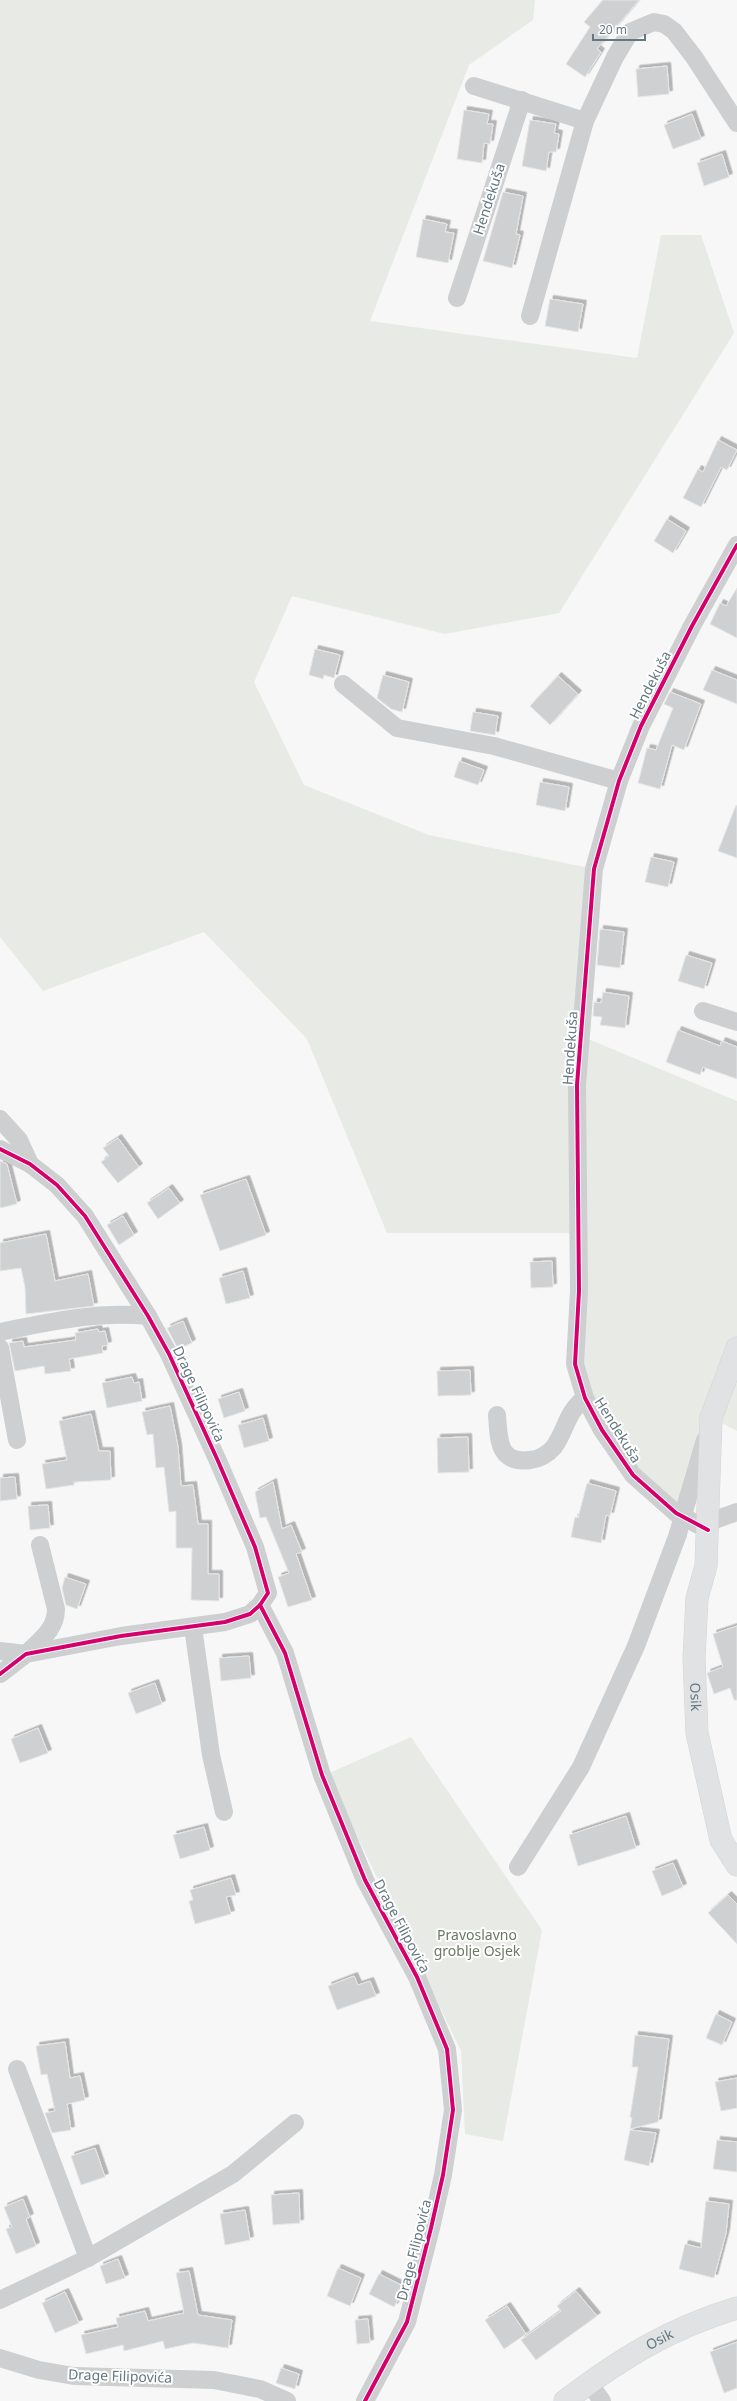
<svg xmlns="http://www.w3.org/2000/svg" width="737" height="2401" viewBox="0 0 737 2401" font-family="'Noto Sans',sans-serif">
	<defs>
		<filter id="shadow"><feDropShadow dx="3.5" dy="-3.5" stdDeviation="0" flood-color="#0004"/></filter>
	</defs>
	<rect width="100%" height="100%" fill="#f7f7f7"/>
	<g fill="#e8eae5">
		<polygon points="0,0 535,0 533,20 469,65 370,321 637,358 661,235 701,235 734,333 559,613 445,634 292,596 254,682 304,785 429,835 594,869 581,1036 737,1101 737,1431 712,1418 676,1513 633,1475 585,1398 579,1233 387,1233 307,1039 204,932 43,991 0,937"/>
		<polygon points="411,1737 542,1930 503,2141 465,2134 461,2051 327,1774"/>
	</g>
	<g fill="#ced0d1" stroke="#e6e6e6" filter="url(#shadow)">
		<polygon points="603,0 639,0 597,49 601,52 585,77 566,64 590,27 584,22"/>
		<polygon points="667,66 669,94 638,97 636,69"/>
		<polygon points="464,110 489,114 487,124 493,124 490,144 484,143 482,163 457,159"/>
		<polygon points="692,114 701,139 673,149 664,125"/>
		<polygon points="530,120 556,124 554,133 559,134 556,152 549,152 546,171 522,166"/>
		<polygon points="722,154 729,177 704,186 697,163"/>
		<polygon points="503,192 523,196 516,234 520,235 512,268 483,261"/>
		<polygon points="423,219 447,224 445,232 454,233 448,263 416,257"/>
		<polygon points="550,299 583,304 578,332 545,326"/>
		<polygon points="718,440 737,450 727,470 721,467 701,507 683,498 698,469 703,472"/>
		<polygon points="667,519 686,531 673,553 654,541"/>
		<polygon points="737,588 737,638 710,624 720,603 726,606"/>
		<polygon points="315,649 340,655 334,678 324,675 323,679 309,675"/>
		<polygon points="712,670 737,680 737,704 703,690"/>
		<polygon points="383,675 409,682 402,712 391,709 377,698"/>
		<polygon points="558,676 578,694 550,725 530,706"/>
		<polygon points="670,692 701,704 684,750 672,745 660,789 638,783 647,748 656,750 673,708 664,704"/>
		<polygon points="473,712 498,716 495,735 470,731"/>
		<polygon points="459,761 484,770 478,785 454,777"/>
		<polygon points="540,782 569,787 565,811 536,805"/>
		<polygon points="736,805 737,806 737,858 718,851"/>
		<polygon points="651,857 674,862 668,887 645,882"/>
		<polygon points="600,929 624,932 620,968 597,965"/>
		<polygon points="686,955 712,963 704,989 678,981"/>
		<polygon points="603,992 629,996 625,1028 600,1025 602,1017 593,1016 594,1002 601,1003"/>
		<polygon points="678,1030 720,1046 722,1041 737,1047 737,1079 703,1067 700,1075 666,1062"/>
		<polygon points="118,1138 139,1167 118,1183 101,1162 109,1156 103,1148"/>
		<polygon points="0,1161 7,1164 17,1204 0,1208"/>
		<polygon points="246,1179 266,1235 220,1251 200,1195"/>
		<polygon points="169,1188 180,1203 158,1219 147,1203"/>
		<polygon points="123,1216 134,1235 119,1245 107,1225"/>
		<polygon points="46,1234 55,1281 88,1274 94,1306 26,1314 25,1287 21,1268 0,1271 0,1243"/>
		<polygon points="552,1261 553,1287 531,1288 530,1262"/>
		<polygon points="243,1271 250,1298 226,1304 219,1278"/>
		<polygon points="183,1321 192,1343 178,1349 167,1328"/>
		<polygon points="98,1329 99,1332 105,1331 108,1345 102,1346 103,1353 69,1359 71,1371 45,1374 44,1366 15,1371 9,1343 23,1341 24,1347 76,1340 75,1333"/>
		<polygon points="470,1370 471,1395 438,1396 437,1371"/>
		<polygon points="132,1377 134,1383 139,1382 142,1401 107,1408 102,1383"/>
		<polygon points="239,1392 245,1411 224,1418 218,1399"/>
		<polygon points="170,1406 178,1447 181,1486 193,1485 198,1524 208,1524 208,1574 219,1574 219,1601 191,1600 192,1548 176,1548 176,1511 169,1512 164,1467 156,1468 153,1434 147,1435 142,1412"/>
		<polygon points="91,1414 99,1451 110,1451 111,1480 74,1482 74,1485 46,1489 42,1464 67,1460 59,1421"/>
		<polygon points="263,1418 269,1441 244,1448 238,1425"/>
		<polygon points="468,1437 469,1472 438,1473 437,1438"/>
		<polygon points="15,1477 17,1499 0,1501 0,1478"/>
		<polygon points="273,1482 282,1529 291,1525 302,1552 296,1554 312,1600 288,1607 278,1577 289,1573 266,1517 260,1518 255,1492"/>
		<polygon points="587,1483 616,1491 610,1516 606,1515 601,1543 571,1537 575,1517 578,1518"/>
		<polygon points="48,1505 50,1528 30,1530 28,1506"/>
		<polygon points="65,1577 86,1584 77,1609 66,1605 62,1588"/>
		<polygon points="737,1626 737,1700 734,1700 730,1688 714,1694 707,1673 723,1667 713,1634"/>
		<polygon points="249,1656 251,1678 221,1681 219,1658"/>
		<polygon points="155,1683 162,1704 136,1714 128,1693"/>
		<polygon points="38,1728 48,1753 20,1763 11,1739"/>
		<polygon points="626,1816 636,1848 578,1866 569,1835"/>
		<polygon points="204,1827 210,1850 180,1859 173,1835"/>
		<polygon points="673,1863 683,1887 662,1896 652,1871"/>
		<polygon points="231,1878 236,1895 226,1897 231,1914 195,1924 189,1901 193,1900 190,1890"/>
		<polygon points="728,1895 737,1904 737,1944 708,1913"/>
		<polygon points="354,1976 358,1985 370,1981 376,1996 337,2010 328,1986"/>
		<polygon points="716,2014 732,2022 722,2045 706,2038"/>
		<polygon points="635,2035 669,2039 658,2122 630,2129 632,2118 630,2117 638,2067 632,2067"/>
		<polygon points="65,2042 70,2078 80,2076 85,2100 67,2104 71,2130 52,2133 45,2113 55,2111 47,2074 41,2075 36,2046"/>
		<polygon points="737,2078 737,2108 721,2111 715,2082"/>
		<polygon points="630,2130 656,2133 649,2166 624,2160"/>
		<polygon points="717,2140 737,2142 737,2172 713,2169"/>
		<polygon points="95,2148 105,2177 81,2185 71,2156"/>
		<polygon points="299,2193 300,2223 273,2225 271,2195"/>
		<polygon points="23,2199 30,2217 26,2219 36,2246 16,2254 6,2229 12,2227 4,2207"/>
		<polygon points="706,2201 729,2204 726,2233 714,2278 679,2269 685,2244 701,2248"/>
		<polygon points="245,2210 250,2240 225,2245 220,2214"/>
		<polygon points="118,2259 125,2278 106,2284 100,2266"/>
		<polygon points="338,2268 361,2278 350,2306 327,2296"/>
		<polygon points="189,2271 198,2315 232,2320 228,2348 193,2343 165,2349 163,2341 124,2351 123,2345 86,2354 81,2335 118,2327 116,2318 145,2311 148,2321 184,2313 176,2273"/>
		<polygon points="379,2274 405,2287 394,2307 369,2294"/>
		<polygon points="576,2291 597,2316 536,2360 521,2340 561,2311 557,2306"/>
		<polygon points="65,2292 79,2323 55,2333 42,2303"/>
		<polygon points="507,2306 526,2334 504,2349 485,2320"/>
		<polygon points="368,2319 370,2343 357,2344 355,2320"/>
		<polygon points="737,2342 737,2388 724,2393 710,2352"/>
		<polygon points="281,2368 299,2374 295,2389 276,2383"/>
	</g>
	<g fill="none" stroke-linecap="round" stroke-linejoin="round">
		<g stroke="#d3d5d5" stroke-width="23">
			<g id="secondary">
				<path id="s1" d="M737,1348L711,1418L706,1566L697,1598L694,1658L697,1733L721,1840L737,1865"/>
				<path id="s2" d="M565,2401C620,2359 670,2328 737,2308"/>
			</g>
		</g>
		<g stroke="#cdcfd0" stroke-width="18">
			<polyline points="474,86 585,121"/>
			<polyline points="457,298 522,100"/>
			<polyline points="530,316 585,121 615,57 630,32 654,22 664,24 674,31 694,57 737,123"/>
			<polyline points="343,684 397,728 494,746 619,781"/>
			<polyline points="703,1011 737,1022"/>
			<polyline points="0,1119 19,1140 30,1164"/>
			<polyline points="0,1149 30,1164 57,1185 85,1216 148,1316 169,1354 218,1461 255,1547 268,1593 260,1605 250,1614 225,1622 121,1636 26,1654 0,1674"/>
			<path d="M0,1332C48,1322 99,1311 148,1316"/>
			<polyline points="0,1348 17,1440"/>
			<path d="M497,1415C499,1440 498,1464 530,1460C540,1459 548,1454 554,1447C566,1430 567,1411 585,1398"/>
			<polyline points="687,1501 705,1440"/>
			<polyline points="709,1522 737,1512"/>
			<polyline points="708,1530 676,1513 633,1475 602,1430 585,1398 575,1364 579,1291 577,1085 594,869 619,781 641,726 692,626 737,545"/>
			<polyline points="260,1605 285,1653 322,1775 365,1880 417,1977 447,2049 453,2110 443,2175 431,2228 407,2322 365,2401"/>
			<polyline points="193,1627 211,1755 224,1812"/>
			<path d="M0,1651L26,1654C40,1640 56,1630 56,1609L40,1545"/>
			<polyline points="518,1867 581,1767 636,1646 678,1534"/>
			<polyline points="17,2069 88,2258"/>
			<polyline points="0,2300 88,2258 233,2174 295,2123"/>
			<polyline points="0,2358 39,2370 74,2376 214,2380 260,2389 287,2401"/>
			<polyline points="589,2383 602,2401"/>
		</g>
		<use href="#secondary" stroke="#e1e2e3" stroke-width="22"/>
		<polyline stroke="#cdcfd0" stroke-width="18" points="678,1534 687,1501"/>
		<g stroke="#fff" stroke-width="6">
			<g id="cycleway">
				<polyline points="0,1149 30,1164 57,1185 85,1216 148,1316 169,1354 218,1461 255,1547 268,1593 260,1605 250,1614 225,1622 121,1636 26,1654 0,1674"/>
				<polyline points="708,1530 676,1513 633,1475 602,1430 585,1398 575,1364 579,1291 577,1085 594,869 619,781 641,726 692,626 737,545"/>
				<polyline points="260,1605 285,1653 322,1775 365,1880 417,1977 447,2049 453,2110 443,2175 431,2228 407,2322 365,2401"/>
			</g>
		</g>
		<use href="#cycleway" stroke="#d6006c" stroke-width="4"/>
	</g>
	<g text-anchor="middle" stroke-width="4" stroke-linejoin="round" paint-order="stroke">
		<g font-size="14" fill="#637881" stroke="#fff">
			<text transform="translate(489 199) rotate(-72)" y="5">Hendekuša</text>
			<text transform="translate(650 685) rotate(-63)" y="5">Hendekuša</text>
			<text transform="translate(570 1048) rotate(-86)" y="5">Hendekuša</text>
			<text transform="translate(199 1394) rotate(65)" y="5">Drage Filipovića</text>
			<text transform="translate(618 1430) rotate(58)" y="5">Hendekuša</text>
			<text dy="5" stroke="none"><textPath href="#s1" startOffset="355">Osik</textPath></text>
			<text transform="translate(402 1926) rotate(62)" y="5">Drage Filipovića</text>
			<text transform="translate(414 2250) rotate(-76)" y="5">Drage Filipovića</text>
			<text dy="5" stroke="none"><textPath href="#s2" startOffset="113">Osik</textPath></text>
			<text transform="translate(120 2376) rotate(2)" y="5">Drage Filipovića</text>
		</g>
		<g font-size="14" fill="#697962" stroke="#fff">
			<text x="477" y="1940">Pravoslavno<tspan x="477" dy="16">groblje Osjek</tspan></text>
		</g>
	</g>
	<path d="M593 34v6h52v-6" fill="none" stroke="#637881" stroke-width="2"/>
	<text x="599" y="34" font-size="12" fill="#637881" stroke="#ffffff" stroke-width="3" paint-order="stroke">20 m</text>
</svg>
